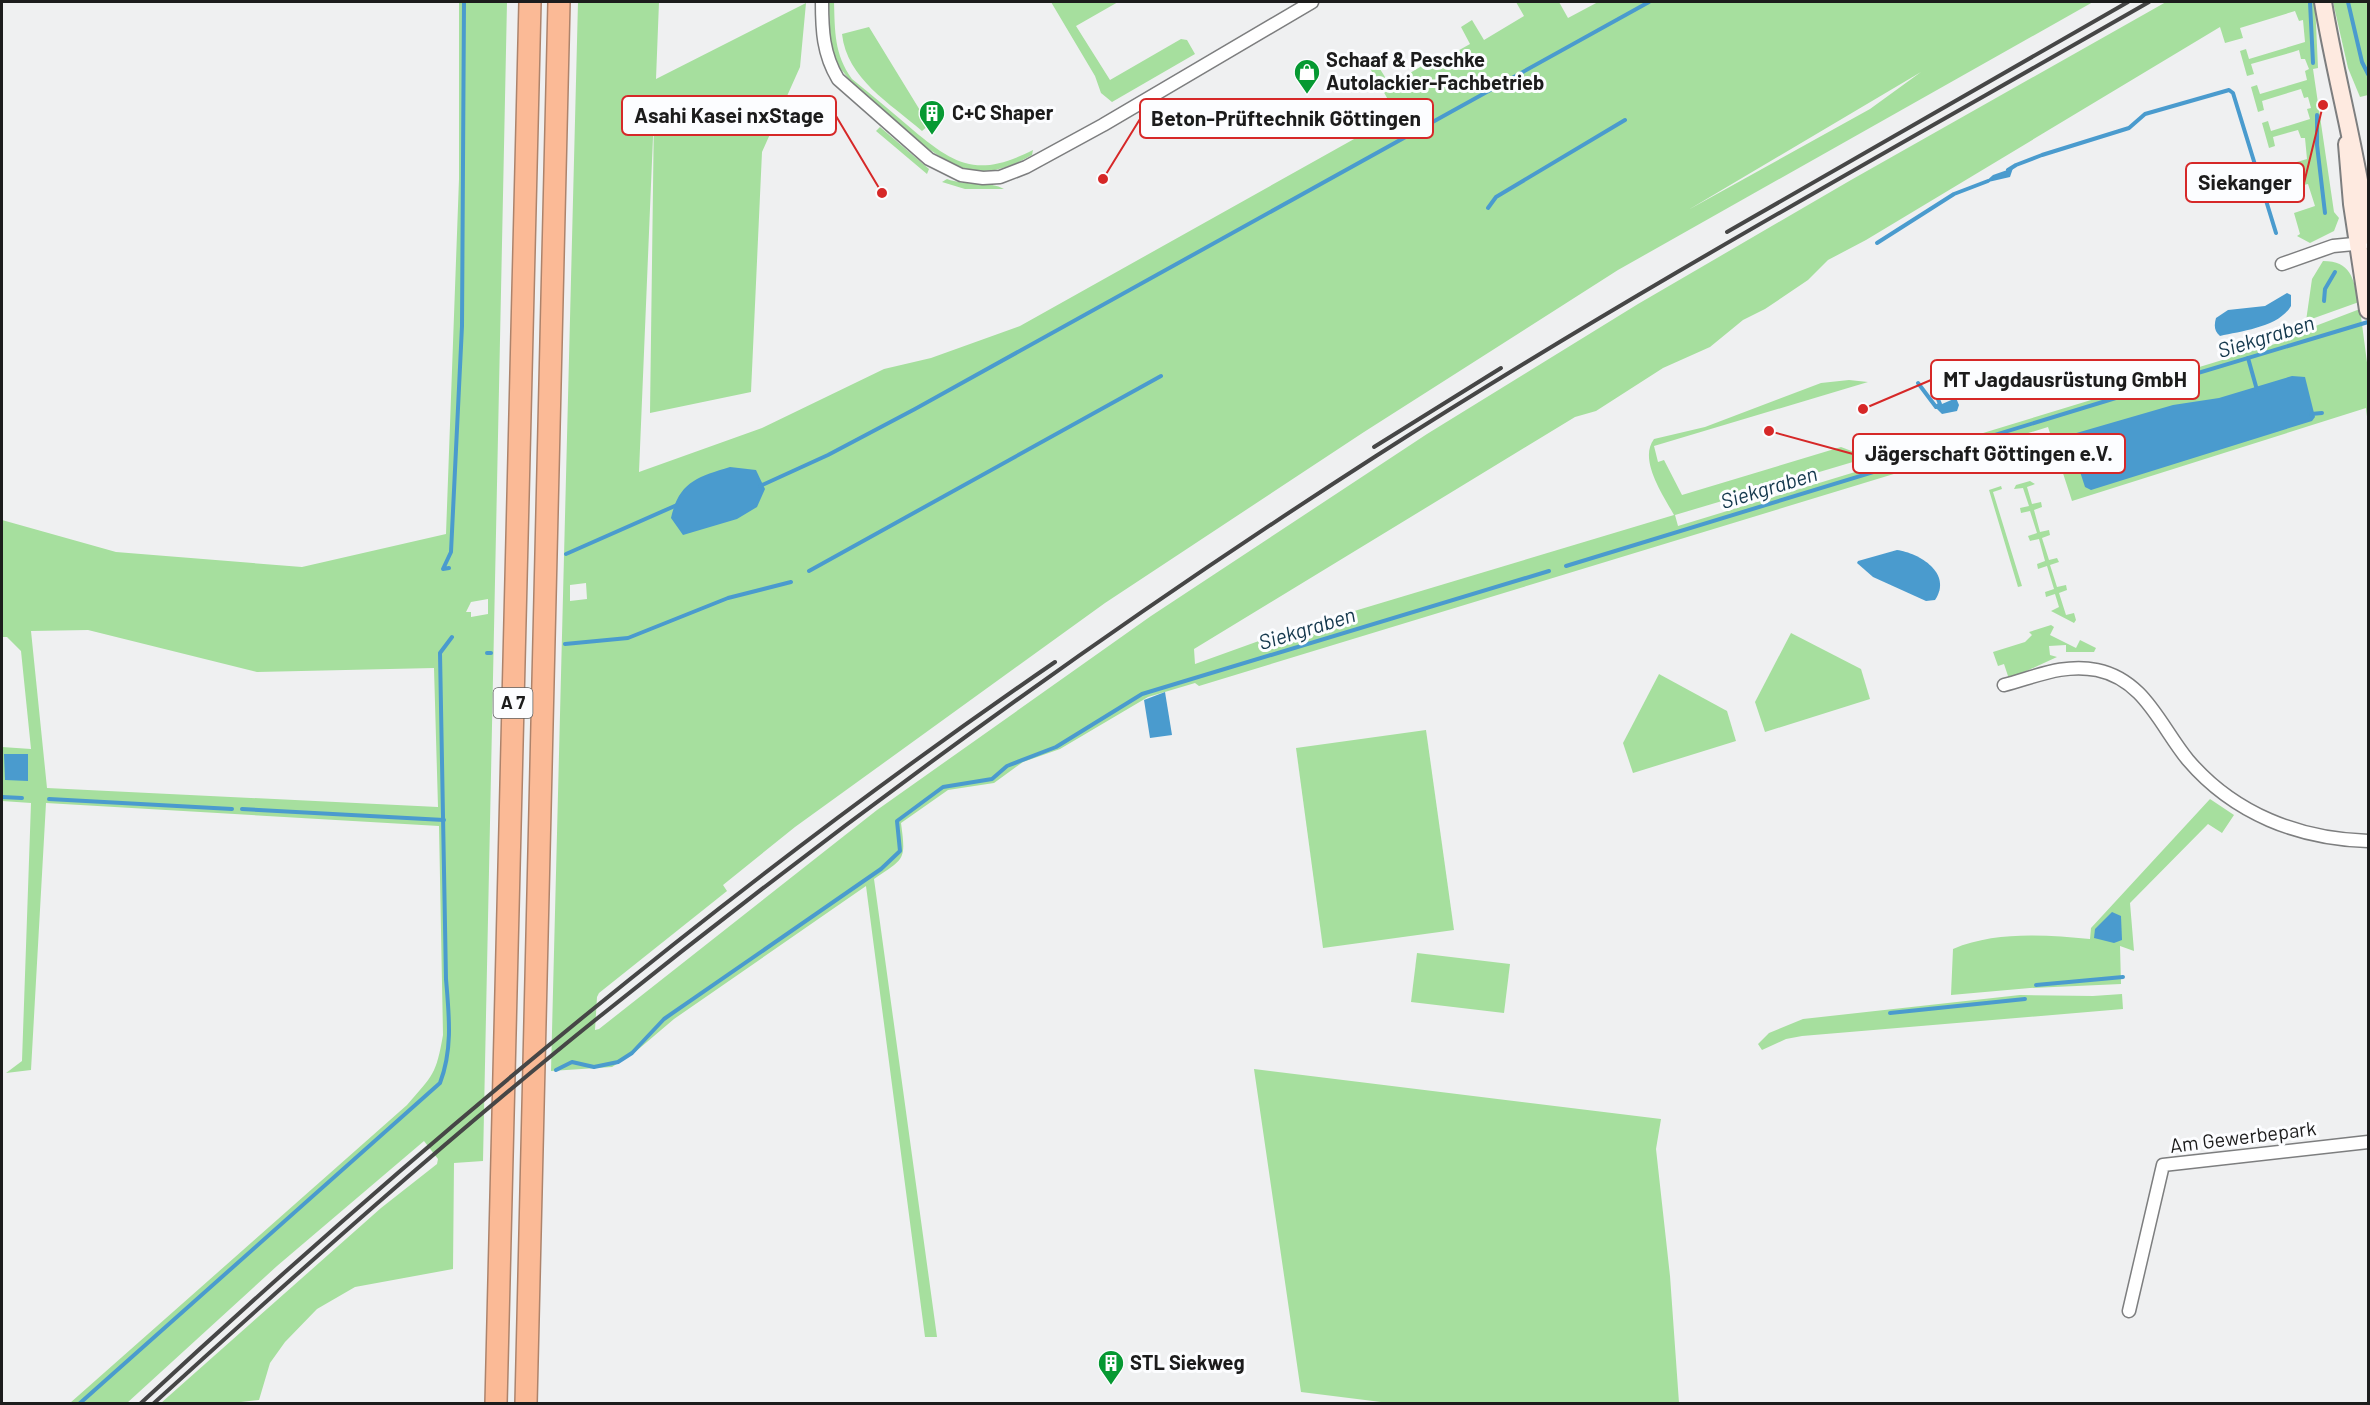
<svg xmlns="http://www.w3.org/2000/svg" width="2370" height="1405" viewBox="0 0 2370 1405" font-family="Barlow,sans-serif">
	<rect width="100%" height="100%" fill="#eff0f1"/>
	<g fill="#a6df9e" fill-rule="evenodd">
		<path d="M459,2H507L483,1161L454,1163L453,1269L355,1287L317,1309L285,1342L270,1363L259,1400L224,1404L161,1403L381,1208L437,1164L438,1159L424,1141L277,1266L127,1403H70L407,1105C433,1075 436,1075 443,1035L439,826L46,803L31,1070L6,1073L22,1061L31,803L2,801V747L31,749L21,651L7,637H2V520L116,552L302,567L446,534L459,179ZM488,599V614L471,617V612H466L471,602ZM88,630L257,672L434,668L438,807L47,788L31,631Z"/>
		<path d="M578,2H659L656,79L806,3L800,67L762,152L751,392L650,413L654,113L639,472L762,428L884,369L931,358L1020,326L1397,115L1368,65L1375,61L1390,85L1435,58L1438,62L1470,44L1461,27L1472,20L1484,40L1524,16L1516,2H1559L1568,18L1598,2H2093L1618,270L1364,432L1105,603L795,827L723,885L727,891L599,993L597,997L595,1030L599,1029L877,810L1151,616L1427,434L1638,304L1851,180L2166,2H2315L2318,68L2313,69L2334,212L2339,218L2334,231L2310,243L2297,236L2300,234L2294,213L2315,206L2308,184L2291,188L2292,192L2288,193L2280,167L2307,159L2305,138H2301L2298,130L2273,137L2275,146L2269,148L2262,123L2268,121L2271,131L2310,119L2307,109L2311,108L2308,97L2304,98L2301,89L2262,101L2264,110L2258,112L2251,87L2257,85L2260,94L2307,80L2305,71L2309,69L2305,59H2301L2299,50L2293,52L2251,64L2254,74L2247,76L2240,51L2246,49L2249,59L2305,42L2303,20L2299,21L2295,11L2240,28L2243,38L2225,43L2220,27L1866,240L1828,260L1808,280L1765,309L1743,320L1710,347L1663,368L1596,411L1575,417L1194,649L1195,664L1281,633L1674,515C1664,496 1638,460 1654,439L1705,427L1821,383L1849,380L1868,382L1654,446L1658,462L1664,460L1682,495L1841,447L1862,455L1863,459L1675,515L1678,526L2288,340L2297,333L2360,309L2368,370V425L2366,408L2072,501L2048,427L1199,686L1195,683L1148,697L1060,749L1023,762L994,783L948,790L901,823C906,861 905,858 874,879L937,1337H925L866,886L674,1019L634,1053L612,1067L551,1071ZM1921,72L1870,109L1688,210ZM586,583L587,599L570,601V585Z"/>
		<path d="M829,2H834C835,31 834,54 852,79C873,96 893,113 913,130C957,167 979,177 1033,150L1032,155C1011,167 990,175 966,169C936,162 849,88 836,61C828,42 830,21 829,2Z"/>
		<polygon points="1051,2 1118,2 1076,26 1110,80 1181,39 1187,40 1195,54 1112,102 1101,93 1095,76"/>
		<polygon points="2333,2 2368,2 2368,95 2360,97 2348,68"/>
		<path d="M869,27L929,125L922,131C890,103 847,79 842,34Z"/>
		<polygon points="880,127 929,169 927,174 876,131"/>
		<path d="M947,179C965,186 991,181 1004,189H965L942,182Z"/>
		<path d="M2323,261C2351,261 2353,278 2359,302L2306,321L2312,279Z"/>
		<polygon points="2030,481 2035,484 2027,487 2032,504 2041,502 2042,507 2034,510 2040,532 2049,530 2050,535 2042,538 2049,560 2057,558 2059,562 2050,565 2057,587 2066,585 2067,590 2059,593 2066,615 2074,613 2076,620 2074,623 2051,611 2059,607 2055,594 2046,597 2045,592 2054,589 2047,566 2038,569 2037,564 2045,561 2039,539 2030,541 2028,536 2037,533 2030,511 2021,513 2020,508 2029,506 2023,488 2014,489 2016,485"/>
		<polygon points="2001,486 2002,489 1993,492 2022,586 2018,587 1989,490"/>
		<polygon points="2051,625 2054,627 2050,635 2076,648 2080,640 2096,648 2094,652 2066,652 2066,645 2049,646 2050,655 2057,657 2009,679 2004,664 1998,666 1993,652 2025,642 2032,635 2029,632"/>
		<polygon points="1791,633 1861,669 1870,699 1765,732 1755,702"/>
		<polygon points="1659,674 1727,711 1736,741 1633,773 1623,743"/>
		<polygon points="1426,730 1454,930 1323,948 1296,748"/>
		<path d="M2210,799L2234,815L2222,833L2208,824L2130,903L2134,951L2120,946L2121,984L2030,988L1951,995L1953,949C1996,931 2044,935 2090,939L2091,928Z"/>
		<polygon points="1417,953 1510,964 1504,1013 1411,1002"/>
		<polygon points="2122,994 2123,1009 1802,1036 1786,1039 1762,1050 1758,1044 1769,1033 1803,1019 2020,995 2093,996"/>
		<polygon points="1254,1069 1661,1119 1656,1149 1670,1276 1679,1403 1397,1404 1301,1392"/>
	</g>
	<g fill="#4a9bce">
		<polygon points="2013,168 2010,177 1984,183 1993,175"/>
		<path d="M2287,293L2291,295V306C2279,327 2242,331 2220,336C2214,331 2214,325 2216,318L2228,310L2265,306Z"/>
		<polygon points="2292,376 2305,377 2315,417 2312,421 2091,490 2085,487 2070,441 2073,434 2173,405 2219,398"/>
		<polygon points="1956,398 1959,405 1957,411 1942,414 1935,407"/>
		<path d="M730,467L756,470L765,489L757,507L737,519L683,535L671,518C679,482 697,477 730,467Z"/>
		<path d="M1897,550C1919,553 1953,573 1935,600L1926,601L1873,577L1857,563L1858,561Z"/>
		<polygon points="1165,692 1172,735 1150,738 1144,700"/>
		<polygon points="4,754 28,754 28,781 5,780"/>
		<polygon points="2112,912 2121,916 2122,940 2114,943 2094,938 2095,929"/>
	</g>
	<g fill="none" stroke-linecap="round" stroke-linejoin="round">
		<g stroke="#4a9bce" stroke-width="4">
			<polyline points="2310,2 2313,63"/>
			<polyline points="2348,2 2362,62 2368,74"/>
			<polyline points="2317,115 2317,145 2325,213"/>
			<polyline points="2008,170 2016,165 2042,155 2129,128 2145,114 2229,90 2233,93 2276,233"/>
			<polyline points="1488,208 1496,197 1625,120"/>
			<polyline points="1877,243 1954,194 1988,181"/>
			<polyline points="2324,301 2325,289 2335,272"/>
			<polyline points="2248,358 2257,390"/>
			<polyline points="1937,380 1934,390 1940,404"/>
			<polyline points="1918,383 1936,407 1939,405"/>
			<polyline points="2138,391 2368,322"/>
			<polyline points="1954,399 1980,389 1982,376"/>
			<polyline points="2311,414 2322,413"/>
			<polyline points="760,486 828,455 915,409 1649,2"/>
			<polyline points="566,554 677,505"/>
			<polyline points="1566,566 2119,397"/>
			<polyline points="449,568 443,569 451,552 462,326 464,2"/>
			<polyline points="809,571 1161,376"/>
			<polyline points="565,644 628,638 728,598 791,582"/>
			<polyline points="487,653 491,653"/>
			<polyline points="2,797 22,798"/>
			<polyline points="49,799 232,809"/>
			<polyline points="242,809 444,820"/>
			<polyline points="2036,985 2123,977"/>
			<polyline points="1890,1013 2025,999"/>
			<polyline points="556,1070 572,1062 594,1067 618,1062 632,1053 664,1019 881,869 900,851 897,821 943,787 992,779 1007,766 1056,747 1142,694 1549,571"/>
			<path d="M79,1404L440,1083C453,1049 449,1015 446,979L440,653L452,637"/>
		</g>
		<g stroke="#7d7e7f" stroke-width="15">
			<g id="street">
				<path d="M822,2C822,30 823,54 838,79L929,159L961,175L983,178L1000,177L1026,167L1103,125L1312,2"/>
				<polyline points="2282,264 2333,246 2364,243"/>
				<path d="M2004,685C2035,677 2064,663 2097,670C2145,680 2160,726 2188,760C2234,814 2299,839 2368,841"/>
				<polyline points="2129,1311 2163,1165 2368,1142"/>
			</g>
		</g>
		<g stroke="#7d7e7f" stroke-width="20">
			<g id="secondary">
				<path d="M2323,2C2336,80 2358,157 2368,236"/>
				<polyline points="2347,144 2352,204 2368,310"/>
			</g>
		</g>
		<g stroke="#ad836b" stroke-width="24">
			<g id="highway">
				<polyline points="496,1404 530,2"/>
				<polyline points="526,1404 559,2"/>
			</g>
		</g>
		<use href="#street" stroke="#fff" stroke-width="12"/>
		<use href="#secondary" stroke="#feeae0" stroke-width="16"/>
		<use href="#highway" stroke="#fbba96" stroke-width="21"/>
		<g stroke="#464646" stroke-width="4">
			<polyline points="1727,232 2128,2"/>
			<polyline points="1374,447 1501,368"/>
			<path d="M140,1404C428,1137 731,884 1055,662"/>
			<path d="M153,1404C299,1271 446,1140 599,1017C848,817 1107,629 1376,456C1627,295 1889,151 2149,2"/>
		</g>
	</g>
	<defs>
		<g id="shop-pin" transform="scale(1.35)"><path d="M0 17L-7.5 6A9.5 9.5 0 1 1 7.5 6Z" fill="#069932" stroke="#fcfdff"/><path d="M-5-2.5h2.3a2.7 3.5 0 0 1 5.4 0H5L5.5 6h-11ZM-1.5-2.5h3a1.5 2.3 0 0 0-3 0Z" fill="#fff"/></g>
		<g id="building-pin" transform="scale(1.35)"><path d="M0 17L-7.5 6A9.5 9.5 0 1 1 7.5 6Z" fill="#069932" stroke="#fcfdff"/><path d="M-4-6H4V6H1V3H-1V6H-4ZM-2.5-4.3h1.7v1.8h-1.7ZM.8-4.3h1.7v1.8H.8ZM-2.5-1h1.7V.8h-1.7ZM.8-1h1.7V.8H.8Z" fill="#fff"/></g>
	</defs>
	<g fill-rule="evenodd">
		<use href="#shop-pin" x="1307" y="72"/>
		<use href="#building-pin" x="932" y="113"/>
		<use href="#building-pin" x="1111" y="1363"/>
	</g>
	<g text-anchor="middle" stroke-width="6" stroke-linejoin="round" paint-order="stroke">
		<rect fill="#fcfdff" stroke="#5f6060" stroke-width="1.5" x="493.5" y="688" width="39" height="30" rx="4.5"/>
		<g font-size="18" font-weight="bold" fill="#1c1c1c">
			<text x="513" y="709">A 7</text>
		</g>
		<g font-size="20" font-weight="bold" fill="#1c1c1c" stroke="#fcfdff" text-anchor="start">
			<text x="1326" y="67">Schaaf &amp; Peschke<tspan x="1326" dy="23">Autolackier-Fachbetrieb</tspan></text>
			<text x="952" y="120">C+C Shaper</text>
			<text x="1130" y="1370">STL Siekweg</text>
		</g>
		<g font-size="20" fill="#1c1c1c" stroke="#fcfdff">
			<text transform="translate(2243 1137) rotate(-7)" y="7">Am Gewerbepark</text>
		</g>
		<g font-size="21" font-style="italic" fill="#13374c" stroke="#fcfdff">
			<text transform="translate(2266 337) rotate(-17)" y="7">Siekgraben</text>
			<text transform="translate(1769 488) rotate(-17)" y="7">Siekgraben</text>
			<text transform="translate(1307 629) rotate(-17)" y="7">Siekgraben</text>
		</g>
	</g>
	<path fill="none" stroke="#d62828" stroke-width="2" d="M882 193L836 116M1103 179L1140 119M2323 105L2304 183M1863 409L1931 380M1769 431L1853 454"/>
	<g fill="#d62828" stroke="#fcfdff" stroke-width="2">
		<circle cx="882" cy="193" r="6"/>
		<circle cx="1103" cy="179" r="6"/>
		<circle cx="2323" cy="105" r="6"/>
		<circle cx="1863" cy="409" r="6"/>
		<circle cx="1769" cy="431" r="6"/>
	</g>
	<g fill="#fcfdff" stroke="#d62828" stroke-width="2">
		<rect x="622" y="96" width="214" height="39" rx="6"/>
		<rect x="1140" y="99" width="293" height="39" rx="6"/>
		<rect x="2186" y="163" width="118" height="39" rx="6"/>
		<rect x="1931" y="360" width="268" height="39" rx="6"/>
		<rect x="1853" y="434" width="272" height="39" rx="6"/>
	</g>
	<g font-size="21" text-anchor="middle" font-weight="bold" fill="#1c1c1c">
		<text x="729" y="123">Asahi Kasei nxStage</text>
		<text x="1286" y="126">Beton-Prüftechnik Göttingen</text>
		<text x="2245" y="190">Siekanger</text>
		<text x="2065" y="387">MT Jagdausrüstung GmbH</text>
		<text x="1989" y="461">Jägerschaft Göttingen e.V.</text>
	</g>
	<rect width="2370" height="1405" fill="none" stroke="#1c1c1c" stroke-width="6"/>
</svg>
